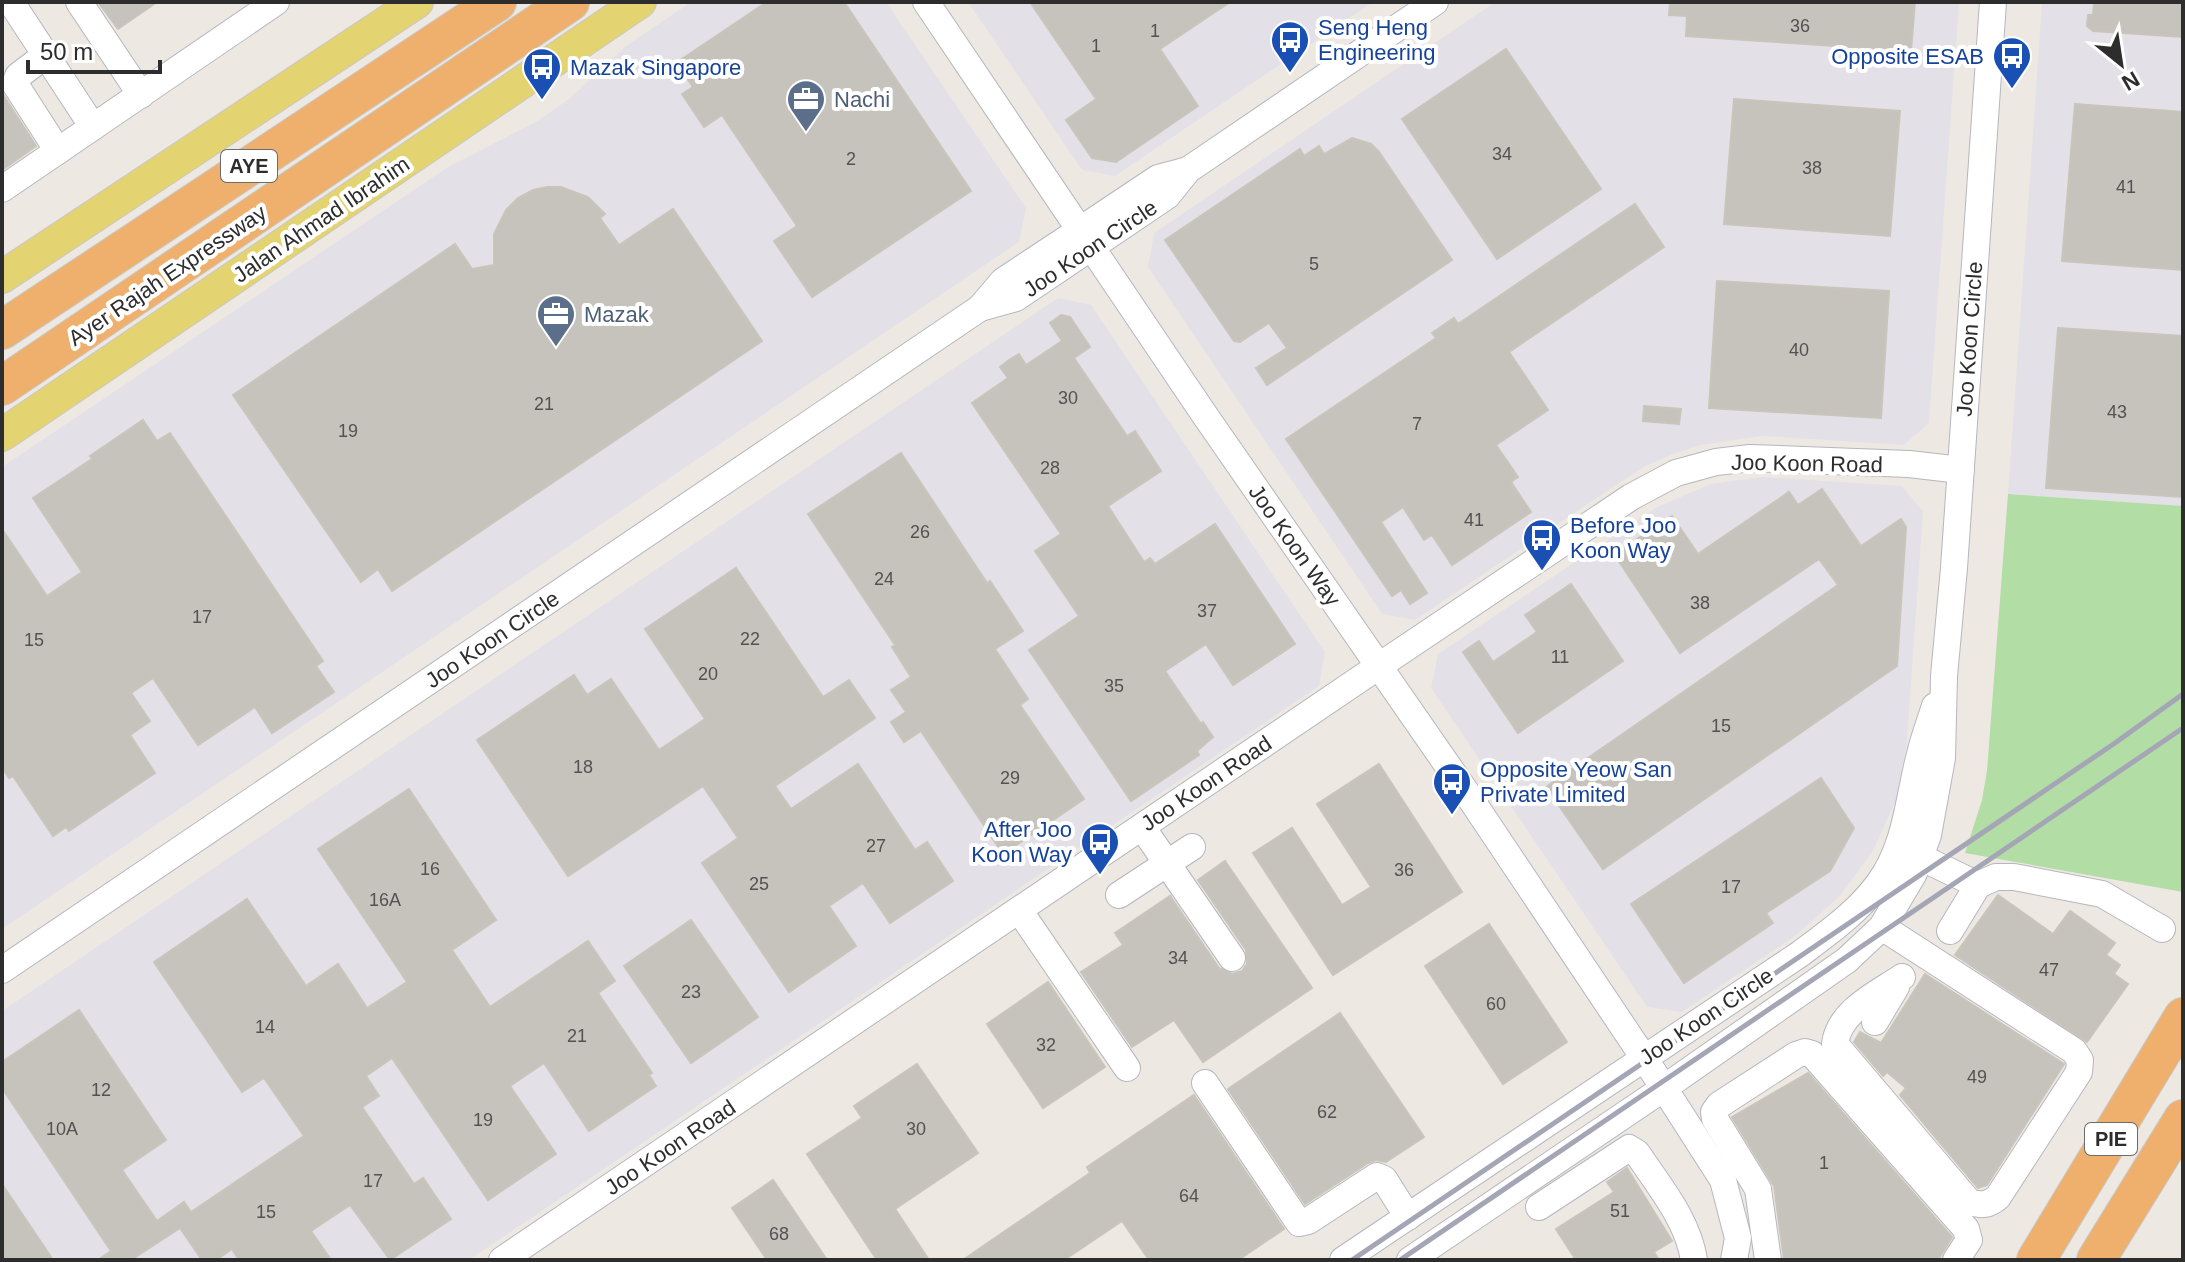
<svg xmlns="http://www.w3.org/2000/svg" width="2185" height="1262" viewBox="0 0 2185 1262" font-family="Arial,sans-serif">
	<rect width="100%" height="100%" fill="#ede9e2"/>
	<g fill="#e3e1e7">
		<polygon points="691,2 886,2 1026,208 1019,242 2,929 2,467 448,167 536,122 569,99 626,46"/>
		<polygon points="968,2 1373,2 1115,176 1082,170"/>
		<polygon points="1495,2 1959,2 1929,423 1904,445 1764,436 1701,445 1673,454 1644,467 1610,489 1415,620 1382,614 1148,267 1154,233"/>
		<polygon points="2042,2 2183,2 2183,506 2008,494"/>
		<polygon points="1058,298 1091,305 1325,652 1319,686 469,1260 2,1260 2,1011"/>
		<polygon points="1762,477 1902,486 1923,511 1907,742 1896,800 1873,851 1839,897 1795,936 1682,1012 1647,1007 1431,688 1438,654 1657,507 1711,484"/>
	</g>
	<polygon fill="#b2dda5" points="2008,494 2183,506 2183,892 1965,853 1982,800 1987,771"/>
	<g fill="#c6c3bd" stroke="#c9c5bb" stroke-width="2">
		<polygon points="98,2 157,2 118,29"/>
		<polygon points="767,2 844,2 971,191 812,297 774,241 797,226 722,115 704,127 682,94 693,87 676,63"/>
		<polygon points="1030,2 1230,2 1160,49 1198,106 1116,162 1092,158 1066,120 1096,99"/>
		<polygon points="1670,2 1915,2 1911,51 1686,36 1687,16 1669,15"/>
		<polygon points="2094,2 2183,2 2183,37 2093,31 2087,26 2088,15 2093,15"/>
		<polygon points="1506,49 1601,189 1497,259 1402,119"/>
		<polygon points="2,93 36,146 2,170"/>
		<polygon points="1734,99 1900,111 1890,236 1724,224"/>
		<polygon points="2075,104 2183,112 2183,270 2062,261"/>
		<polygon points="1352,138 1371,144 1379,152 1452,260 1267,385 1256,368 1287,348 1269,323 1240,342 1234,341 1165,240 1300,149 1304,156 1319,146 1324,154"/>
		<polygon points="547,187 561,187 588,197 605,214 600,218 619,245 673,209 762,341 392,591 378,569 361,582 233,395 455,244 472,269 494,265 494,234 506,210 518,198 533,190"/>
		<polygon points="1635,204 1664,247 1509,352 1548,410 1496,445 1518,477 1511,482 1531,512 1452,565 1432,535 1424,540 1403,507 1381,522 1427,593 1410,604 1401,590 1392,596 1286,439 1436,338 1432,333 1454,318 1458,324"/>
		<polygon points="1717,281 1889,291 1881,418 1709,408"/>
		<polygon points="1061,315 1070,317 1090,347 1074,358 1127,436 1135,431 1161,471 1108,506 1144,562 1150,558 1155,564 1215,524 1295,644 1233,685 1206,644 1165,671 1201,724 1203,722 1213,737 1197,751 1199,755 1131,801 1029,650 1079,616 1035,551 1061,534 972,403 1008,378 1000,367 1009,360 1019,354 1026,365 1062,341 1050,323"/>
		<polygon points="2058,328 2183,336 2183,497 2046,488"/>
		<polygon points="1644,406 1681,409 1679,424 1643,421"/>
		<polygon points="143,420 157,441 170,433 323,661 316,666 334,692 272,733 255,707 198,745 153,678 131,693 150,721 130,735 155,773 69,831 66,827 53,836 13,776 9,778 2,767 2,529 47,596 82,572 33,498 92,459 90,456"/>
		<polygon points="901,453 987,583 990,581 1023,631 995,649 1028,699 1020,705 1084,799 1003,854 921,731 904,742 891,722 906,712 891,690 911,677 892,647 895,645 808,514"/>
		<polygon points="1822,489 1861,546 1901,519 1906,527 1897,666 1603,869 1546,787 1838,585 1819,559 1680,653 1614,554 1672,516 1698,554 1789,492 1798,505"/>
		<polygon points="736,568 823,697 849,680 875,718 775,786 791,809 858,764 915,850 927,842 953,881 890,923 863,883 829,906 856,946 789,992 702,863 738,838 703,786 568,876 477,740 574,675 587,695 611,679 659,750 705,719 645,629"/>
		<polygon points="1571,584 1623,661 1518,733 1463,652 1479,641 1493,662 1537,632 1525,615"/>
		<polygon points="1379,764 1462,892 1333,975 1253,853 1292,828 1342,905 1371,887 1317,804"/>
		<polygon points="1821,778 1854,828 1830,871 1766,913 1773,923 1684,983 1631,904"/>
		<polygon points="409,789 496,920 452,950 490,1007 588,941 615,981 598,993 652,1073 649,1075 656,1086 589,1131 544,1063 510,1086 556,1154 488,1200 392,1058 366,1076 379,1096 362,1107 414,1184 423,1178 451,1219 390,1260 350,1205 311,1231 331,1260 239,1260 232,1249 216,1260 202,1260 180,1228 131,1260 98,1260 111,1251 2,1088 2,1062 79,1010 166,1140 122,1170 157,1221 184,1202 191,1212 304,1136 264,1078 242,1092 154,962 247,899 306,986 338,964 367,1008 407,982 318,849"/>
		<polygon points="1225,861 1312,988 1203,1062 1174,1020 1132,1047 1081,972 1123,945 1115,933 1170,896 1219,968 1232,974 1242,971 1247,964 1246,950 1198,880"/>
		<polygon points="1998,895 2053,934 2070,911 2115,943 2106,955 2120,965 2114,974 2128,984 2087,1042 1955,955"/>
		<polygon points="691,920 758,1017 691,1063 624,966"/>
		<polygon points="1489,924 1567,1042 1503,1084 1425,966"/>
		<polygon points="1925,974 2064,1064 1987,1185 1978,1188 1900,1095 1906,1088 1887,1072 1883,1076 1854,1042 1860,1032 1881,1043"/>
		<polygon points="1048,982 1105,1067 1043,1108 987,1024"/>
		<polygon points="1340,1013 1424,1137 1386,1162 1376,1160 1368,1163 1305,1204 1228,1089"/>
		<polygon points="917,1064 978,1153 895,1209 929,1260 877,1260 807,1154 862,1118 854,1106"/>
		<polygon points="1808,1073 1952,1237 1938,1260 1784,1260 1774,1186 1732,1117"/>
		<polygon points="1194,1095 1284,1229 1238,1260 1149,1260 1122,1221 1064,1260 963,1260 1090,1173 1087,1167"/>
		<polygon points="1627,1168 1672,1241 1654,1252 1659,1260 1576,1260 1556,1229 1614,1192 1607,1182"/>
		<polygon points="773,1180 827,1260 767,1260 732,1208"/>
		<polygon points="2,1184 53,1260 2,1260"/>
	</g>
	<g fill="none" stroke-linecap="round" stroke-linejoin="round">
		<g stroke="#b5b6bf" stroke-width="28">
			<g id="minor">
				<polyline points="11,2 93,127"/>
				<polyline points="79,2 141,95"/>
				<polyline points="926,2 1204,414 1464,789 1664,1088 1723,1180 1738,1238 1734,1260"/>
				<polyline points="47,54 18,76 15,84 58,151"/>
				<polyline points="2,189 276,2"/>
				<polyline points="980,308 1016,298 1167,196 1188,170 1435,2"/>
				<polyline points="1142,827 1232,958"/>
				<polyline points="1920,857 1978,885"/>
				<polyline points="1119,895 1192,847"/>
				<polyline points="1019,910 1127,1068"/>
				<path d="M1882,927L2074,1051L2080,1060L2079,1072L1998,1197C1989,1205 1981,1206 1969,1202L1835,1044C1839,1011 1877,994 1902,977"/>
				<polyline points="1950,931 1978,885 1996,877 2014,877 2102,894 2162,929"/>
				<polyline points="2,970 980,308 1003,281 1080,230 1158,178 1188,170"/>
				<polyline points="1875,1022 1896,987"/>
				<polyline points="1205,1083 1299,1223 1308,1221 1377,1176 1384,1179 1408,1217"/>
				<path d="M1539,1207L1629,1148L1637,1153C1659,1186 1688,1220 1694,1260"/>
				<polyline points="502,1260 1379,666 1631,497 1676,473 1716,462 1750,458 1909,464 1961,470"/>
				<path d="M1343,1260L1800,954C1828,933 1858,912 1879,883C1907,844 1908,799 1920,754C1924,737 1930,722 1935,706"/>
				<polyline points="1410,1260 1664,1088 1847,960 1882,927 1914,873 1928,835 1942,758 1944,676 1954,568 1993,2"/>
				<polyline points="1768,1260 1758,1189 1715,1119 1714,1112 1719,1105 1796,1055 1805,1052 1812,1054 1966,1229 1969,1240 1956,1260"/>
			</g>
		</g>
		<g stroke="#c8c8c8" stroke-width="34">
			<g id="major">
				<polyline points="2,277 417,2"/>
				<polyline points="2,435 640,2"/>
			</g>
		</g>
		<g stroke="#c8c8c8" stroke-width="40">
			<g id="highway">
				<polyline points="2,330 497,2"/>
				<polyline points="2,386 570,2"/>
				<polyline points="2036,1260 2183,1017"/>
				<polyline points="2096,1260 2183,1119"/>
			</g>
		</g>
		<use href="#minor" stroke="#fff" stroke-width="26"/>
		<use href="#major" stroke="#e3d371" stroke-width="32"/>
		<use href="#highway" stroke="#eeb06c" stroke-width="38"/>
		<g stroke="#a4a5b5" stroke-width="5">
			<polyline points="1352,1260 2115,743 2183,694"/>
			<polyline points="1400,1260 2183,728"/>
		</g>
	</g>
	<defs>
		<g id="bus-pin" transform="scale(2)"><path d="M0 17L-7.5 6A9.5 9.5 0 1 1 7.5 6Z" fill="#1a4fb4" stroke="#fff"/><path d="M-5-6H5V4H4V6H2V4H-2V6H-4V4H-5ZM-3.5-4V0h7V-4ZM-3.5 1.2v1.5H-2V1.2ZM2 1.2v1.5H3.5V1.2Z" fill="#fff"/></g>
		<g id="office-pin" transform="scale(2)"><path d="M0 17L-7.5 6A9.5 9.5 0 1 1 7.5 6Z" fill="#5c6f8a" stroke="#fff"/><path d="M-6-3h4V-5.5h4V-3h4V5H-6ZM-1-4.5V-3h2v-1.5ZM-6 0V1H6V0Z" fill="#fff"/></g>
	</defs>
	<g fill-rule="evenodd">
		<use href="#bus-pin" x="1290" y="40"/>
		<use href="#bus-pin" x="2012" y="56"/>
		<use href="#bus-pin" x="542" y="67"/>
		<use href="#office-pin" x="806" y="99"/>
		<use href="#office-pin" x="556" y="314"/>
		<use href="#bus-pin" x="1542" y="538"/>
		<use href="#bus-pin" x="1452" y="782"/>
		<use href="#bus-pin" x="1100" y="842"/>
	</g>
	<g text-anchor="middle" stroke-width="8" stroke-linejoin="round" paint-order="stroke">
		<g font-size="18" fill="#535251">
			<text x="1800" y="32">36</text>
			<text x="1155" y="37">1</text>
			<text x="1096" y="52">1</text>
			<text x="1502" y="160">34</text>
			<text x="851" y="165">2</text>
			<text x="1812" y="174">38</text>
			<text x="2126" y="193">41</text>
			<text x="1314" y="270">5</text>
			<text x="1799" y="356">40</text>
			<text x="1068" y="404">30</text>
			<text x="544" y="410">21</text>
			<text x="2117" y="418">43</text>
			<text x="1417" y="430">7</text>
			<text x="348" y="437">19</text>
			<text x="1050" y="474">28</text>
			<text x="1474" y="526">41</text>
			<text x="920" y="538">26</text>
			<text x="884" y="585">24</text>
			<text x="1700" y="609">38</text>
			<text x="1207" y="617">37</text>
			<text x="202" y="623">17</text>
			<text x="750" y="645">22</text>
			<text x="34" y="646">15</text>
			<text x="1560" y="663">11</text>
			<text x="708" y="680">20</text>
			<text x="1114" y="692">35</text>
			<text x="1721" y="732">15</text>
			<text x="583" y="773">18</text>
			<text x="1010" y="784">29</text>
			<text x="876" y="852">27</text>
			<text x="430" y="875">16</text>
			<text x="1404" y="876">36</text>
			<text x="759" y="890">25</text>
			<text x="1731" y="893">17</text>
			<text x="385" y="906">16A</text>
			<text x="1178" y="964">34</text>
			<text x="2049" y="976">47</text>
			<text x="691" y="998">23</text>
			<text x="1496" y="1010">60</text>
			<text x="265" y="1033">14</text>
			<text x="577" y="1042">21</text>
			<text x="1046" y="1051">32</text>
			<text x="1977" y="1083">49</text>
			<text x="101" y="1096">12</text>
			<text x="1327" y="1118">62</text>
			<text x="483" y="1126">19</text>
			<text x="62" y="1135">10A</text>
			<text x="916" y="1135">30</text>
			<text x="1824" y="1169">1</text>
			<text x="373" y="1187">17</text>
			<text x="1189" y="1202">64</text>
			<text x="1620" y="1217">51</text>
			<text x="266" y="1218">15</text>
			<text x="779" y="1240">68</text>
		</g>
		<g fill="#fff" stroke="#6c6c6c" stroke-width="2">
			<rect x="221" y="150" width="56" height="32" rx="6"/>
			<rect x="2085" y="1123" width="52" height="32" rx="6"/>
		</g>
		<g font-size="20" font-weight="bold" fill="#2d2d2d">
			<text x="249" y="173">AYE</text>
			<text x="2111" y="1146">PIE</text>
		</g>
		<g font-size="22" fill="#164399" stroke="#fff" text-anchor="start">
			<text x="1318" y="35">Seng Heng<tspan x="1318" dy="25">Engineering</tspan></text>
			<text x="1984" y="64" text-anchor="end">Opposite ESAB</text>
			<text x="570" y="75">Mazak Singapore</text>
			<text x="1570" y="533">Before Joo<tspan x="1570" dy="25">Koon Way</tspan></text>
			<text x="1480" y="777">Opposite Yeow San<tspan x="1480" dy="25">Private Limited</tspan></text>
			<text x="1072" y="837" text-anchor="end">After Joo<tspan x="1072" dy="25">Koon Way</tspan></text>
		</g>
		<g font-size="22" fill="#4e5e75" stroke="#fff" text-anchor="start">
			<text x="834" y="107">Nachi</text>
			<text x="584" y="322">Mazak</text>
		</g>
		<g font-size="22" fill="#2d2d2d" stroke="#fff">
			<text transform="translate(321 219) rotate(-34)" y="8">Jalan Ahmad Ibrahim</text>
			<text transform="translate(1090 248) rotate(-34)" y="8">Joo Koon Circle</text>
			<text transform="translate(167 275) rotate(-34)" y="8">Ayer Rajah Expressway</text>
			<text transform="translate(1969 339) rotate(-86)" y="8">Joo Koon Circle</text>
			<text transform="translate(1807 463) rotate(1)" y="8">Joo Koon Road</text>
			<text transform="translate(1295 545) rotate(55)" y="8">Joo Koon Way</text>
			<text transform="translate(492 639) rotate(-34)" y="8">Joo Koon Circle</text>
			<text transform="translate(1206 783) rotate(-34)" y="8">Joo Koon Road</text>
			<text transform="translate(1706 1016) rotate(-34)" y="8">Joo Koon Circle</text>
			<text transform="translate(670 1147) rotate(-34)" y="8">Joo Koon Road</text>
		</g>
	</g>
	<rect width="2185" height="1262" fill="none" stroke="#2d2d2d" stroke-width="8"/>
	<g transform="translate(2121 64) rotate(150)" stroke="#ffffff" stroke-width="6" paint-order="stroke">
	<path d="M0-6L14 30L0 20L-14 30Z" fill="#2d2d2d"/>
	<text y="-12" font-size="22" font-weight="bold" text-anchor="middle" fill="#2d2d2d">N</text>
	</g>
	<path d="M28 60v12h132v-12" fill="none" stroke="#2d2d2d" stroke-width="4"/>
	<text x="40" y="60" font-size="24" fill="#2d2d2d" stroke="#ffffff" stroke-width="6" paint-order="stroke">50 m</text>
</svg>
